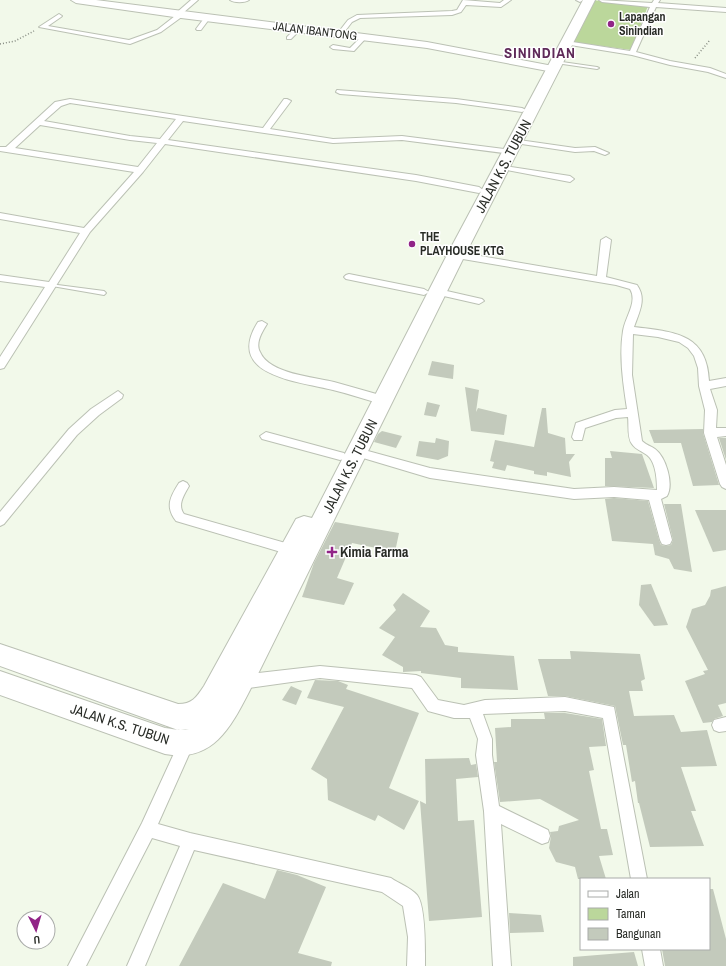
<svg xmlns="http://www.w3.org/2000/svg" width="726" height="966" viewBox="0 0 726 966" font-family="'Archivo Narrow',sans-serif">
	<rect width="100%" height="100%" fill="#f2f9ea"/>
	<polygon fill="#bbd79b" points="592,0 648,6 631,50 572,42"/>
	<g fill="#c3cabc">
		<polygon points="432,361 454,365 453,379 428,375"/>
		<polygon points="465,387 479,390 476,412 478,408 507,415 504,435 471,431"/>
		<polygon points="427,402 440,405 436,417 424,415"/>
		<polygon points="542,408 546,408 548,433 565,438 566,454 575,454 569,462 571,477 547,472 547,476 534,474 534,471 507,465 505,471 492,468 494,462 490,461 495,440 534,447"/>
		<polygon points="703,429 703,433 719,485 693,486 681,443 654,443 649,430"/>
		<polygon points="382,431 402,436 396,448 374,442 378,434"/>
		<polygon points="436,438 449,441 448,456 438,460 416,456 419,441 435,443"/>
		<polygon points="719,438 726,438 726,460"/>
		<polygon points="610,451 642,454 654,488 605,486 605,458 612,458"/>
		<polygon points="614,498 648,501 659,540 661,545 666,546 671,545 673,540 664,504 681,504 692,572 674,569 669,559 655,555 653,544 612,541 605,499"/>
		<polygon points="695,510 726,510 726,550 713,552"/>
		<polygon points="335,522 399,533 395,552 352,543 337,578 354,583 344,605 302,597 314,563"/>
		<polygon points="651,584 668,625 654,626 639,605 641,585"/>
		<polygon points="726,586 726,703 718,705 723,716 714,719 712,722 703,723 685,681 705,674 703,671 708,670 686,627 692,609 705,605 710,596 711,590"/>
		<polygon points="403,593 430,611 420,627 436,628 445,645 458,647 458,652 514,656 518,690 461,688 461,678 421,673 421,671 403,672 403,667 382,655 395,637 379,628 396,610 393,605"/>
		<polygon points="570,651 640,654 645,679 641,681 643,691 629,691 634,716 674,715 681,732 707,730 717,766 681,767 696,811 691,811 704,846 650,847 639,803 638,803 635,781 632,782 626,745 623,745 615,706 565,696 548,696 538,659 571,659"/>
		<polygon points="315,680 338,681 348,685 346,689 419,713 389,788 419,801 404,830 378,815 375,821 328,800 327,779 311,769 344,707 307,698"/>
		<polygon points="291,686 302,691 296,705 282,700"/>
		<polygon points="544,713 565,713 602,719 606,746 589,747 594,770 589,771 601,829 607,829 613,855 599,856 606,879 578,879 575,867 556,862 549,848 551,836 550,832 558,831 559,826 579,820 540,799 500,802 494,762 497,762 495,728 511,727 511,719 545,719"/>
		<polygon points="469,758 471,765 476,764 478,777 456,779 458,821 474,820 482,917 429,921 420,801 426,804 425,759"/>
		<polygon points="277,870 297,875 326,887 298,953 332,962 331,966 179,966 223,883 265,899"/>
		<polygon points="709,889 713,889 726,939 726,966 665,966 662,949 709,949"/>
		<polygon points="509,913 541,915 544,932 510,933"/>
		<polygon points="634,952 638,966 573,966 573,957"/>
	</g>
	<g fill="none" stroke-linecap="round" stroke-linejoin="round">
		<g stroke="#bbc1b4" stroke-width="2">
			<g id="lane">
				<polygon points="555,61 597,67 599,68 597,69 556,63 555,63"/>
				<polygon points="50,284 104,291 106,293 104,295 52,286 50,285"/>
			</g>
		</g>
		<g stroke="#bbc1b4" stroke-width="2">
			<g id="street">
				<polygon points="191,0 198,0 183,13 183,16 161,32 130,44 39,27 59,14 62,16 61,17 48,26 129,40 157,30 175,16 175,14"/>
				<path d="M230,0H249C245,3 234,3 230,0Z"/>
				<polygon points="463,0 500,3 504,0 511,0 501,7 466,5 461,12 452,15 360,18 352,22 342,35 337,34 348,20 357,15 452,11 457,10"/>
				<polygon points="576,0 583,0 580,2"/>
				<polygon points="599,0 652,3 654,0 660,0 658,3 726,8 726,12 656,7 636,52 670,61 710,68 726,74 726,78 708,72 670,65 632,55 564,44 563,43 566,41 630,51 650,7 602,2"/>
				<polygon points="205,17 210,18 201,30 197,30 196,29"/>
				<polygon points="296,28 301,29 291,39 287,39 287,37"/>
				<polygon points="362,36 367,37 354,51 333,49 330,47 333,45 350,48"/>
				<polygon points="337,90 456,99 522,108 526,110 522,112 456,103 340,94 336,92"/>
				<path d="M70,99L263,128L284,99H287L291,101L270,129L333,139L402,136L511,150L515,152L511,154L402,140L333,143L183,121L168,140L416,175L479,187L483,190L479,193L416,181L165,144L143,172L90,232L4,368L0,369V357L45,287L0,281V275L49,282L80,233L0,219V213L84,228L134,172L0,151V147H6L55,102ZM70,103L176,119L160,139L130,136L44,121L61,106ZM40,125L130,140L157,143L138,167L15,148Z"/>
				<polygon points="512,139 575,148 595,147 609,153 605,155 594,151 575,152 515,143 511,141"/>
				<polygon points="499,165 570,176 574,179 570,182 502,169 499,169"/>
				<path d="M606,237L611,240L606,277L637,285C647,299 639,312 634,327C674,332 707,333 709,381L726,378V386L710,389L717,410L716,428H726V436L717,437L726,465V489L722,487L720,484L704,433L705,410L699,386L698,368L694,356L688,348L679,342L658,337L633,334L632,375L642,441C646,445 651,446 655,449C666,457 674,484 667,496L661,499L672,540L670,544L666,545L662,544L660,540L649,500L614,497L574,499L430,478L353,455L351,452L353,449L357,448L430,468L574,489L614,487L657,490C657,480 656,462 647,455C642,451 636,450 632,444C627,438 629,424 628,417L616,418L585,428L582,440H574L572,437L576,423L615,410L627,409C623,383 619,356 623,331C625,317 638,302 630,289L616,285L445,256L440,253L445,250L597,276L601,240Z"/>
				<polygon points="349,274 424,289 429,292 424,295 346,279 344,277 346,275"/>
				<polygon points="438,289 482,299 484,301 479,304 435,294 433,292"/>
				<path d="M262,321L267,324C262,332 255,343 260,352C269,374 314,377 334,382C352,387 369,392 387,397L389,400L387,403L383,404C366,400 350,394 333,390C298,381 224,376 258,322Z"/>
				<polygon points="118,391 123,395 122,398 99,415 77,435 4,524 0,526 0,512 69,429 91,409"/>
				<polygon points="266,432 340,452 344,453 346,456 344,459 340,460 262,439 260,436"/>
				<path d="M183,481L187,483L189,486C184,495 177,505 184,514L296,546L297,550L296,554L291,555L176,521C165,507 170,497 179,483Z"/>
				<polygon points="320,666 416,675 421,677 438,700 464,705 485,700 565,697 614,707 647,879 631,879 603,718 565,711 483,714 492,739 492,755 499,806 548,830 550,836 548,842 542,844 501,824 511,966 493,966 484,811 476,755 478,739 470,718 454,718 428,711 412,688 320,678 241,689 236,687 234,682 236,677 241,675"/>
				<polygon points="726,717 726,731 719,732 714,730 712,725 714,720"/>
				<path d="M187,734L192,736L195,741L158,824L190,833L391,878C398,883 411,888 417,895C426,906 425,951 425,966H407L408,937L403,906L382,892L194,850L145,966H127L180,846L152,838L86,966H68L142,823L182,736Z"/>
				<polygon points="642,949 660,949 663,966 645,966"/>
			</g>
		</g>
		<g stroke="#bbc1b4" stroke-width="2">
			<polygon id="secondary" points="71,0 96,0 427,42 553,66 558,69 553,72 427,48 181,18 76,3"/>
		</g>
		<g stroke="#bbc1b4" stroke-width="2">
			<path id="highway" d="M583,0H595L465,255L250,690C231,727 213,763 165,754L0,695V671L165,728C173,729 181,731 189,729L178,730L0,666V644L178,704C192,704 196,698 204,686L296,519L304,516L312,518L447,255Z"/>
		</g>
		<g stroke="#858a81" stroke-width="1.5" stroke-dasharray="1 2" stroke-linecap="butt">
			<polyline points="0,44 15,41 34,31"/>
			<polyline points="695,58 710,40"/>
		</g>
		<use href="#lane" fill="#fff" fill-rule="evenodd"/>
		<use href="#street" fill="#fff" fill-rule="evenodd"/>
		<use href="#secondary" fill="#fff" fill-rule="evenodd"/>
		<use href="#highway" fill="#fff" fill-rule="evenodd"/>
	</g>
	<g fill="#912487" stroke="#fff" stroke-width="1.5">
		<circle cx="611" cy="24" r="4"/>
		<circle cx="412" cy="244" r="4"/>
		<path d="M330 546h4v4h4v4h-4v4h-4v-4h-4v-4h4z"/>
	</g>
	<g text-anchor="middle" stroke-width="3" stroke-linejoin="round" paint-order="stroke">
		<g font-size="12" font-weight="bold" fill="#292c27" stroke="#fff" text-anchor="start">
			<text x="619" y="21">Lapangan<tspan x="619" dy="14">Sinindian</tspan></text>
			<text x="420" y="241">THE<tspan x="420" dy="14">PLAYHOUSE KTG</tspan></text>
		</g>
		<g font-size="12" fill="#292c27" stroke="#fff">
			<text transform="translate(315 31) rotate(7)" y="4">JALAN IBANTONG</text>
		</g>
		<g font-size="14" fill="#292c27" stroke="#fff">
			<text transform="translate(503 166) rotate(-62)" y="5">JALAN K.S. TUBUN</text>
			<text transform="translate(350 466) rotate(-63)" y="5">JALAN K.S. TUBUN</text>
			<text transform="translate(120 724) rotate(18)" y="5">JALAN K.S. TUBUN</text>
		</g>
		<g font-size="14" font-weight="bold" fill="#292c27" stroke="#fff" text-anchor="start">
			<text x="340" y="557">Kimia Farma</text>
		</g>
		<g font-size="15" font-weight="bold" letter-spacing="1" fill="#5f2a59" stroke="#fff">
			<text x="540" y="58">SININDIAN</text>
		</g>
	</g>
	<rect x="580" y="878" width="130" height="72" fill="#ffffff" stroke="#a9aba9"/>
	<rect x="588" y="891" width="20" height="6" fill="#ffffff" stroke="#a9aba9"/>
	<text x="616" y="898" font-size="12" fill="#292c27">Jalan</text>
	<rect x="588" y="908" width="20" height="12" fill="#bbd79b" stroke="#a9aba9"/>
	<text x="616" y="918" font-size="12" fill="#292c27">Taman</text>
	<rect x="588" y="928" width="20" height="12" fill="#c3cabc" stroke="#a9aba9"/>
	<text x="616" y="938" font-size="12" fill="#292c27">Bangunan</text>
	<g transform="translate(36 930) rotate(175)"><circle r="19" fill="#ffffff" stroke="#a9aba9"/>
	<path d="M0-3L7 15L0 10L-7 15Z" fill="#912487"/>
	<text y="-6" font-size="11" font-weight="bold" text-anchor="middle" fill="#292c27">U</text>
	</g>
</svg>
